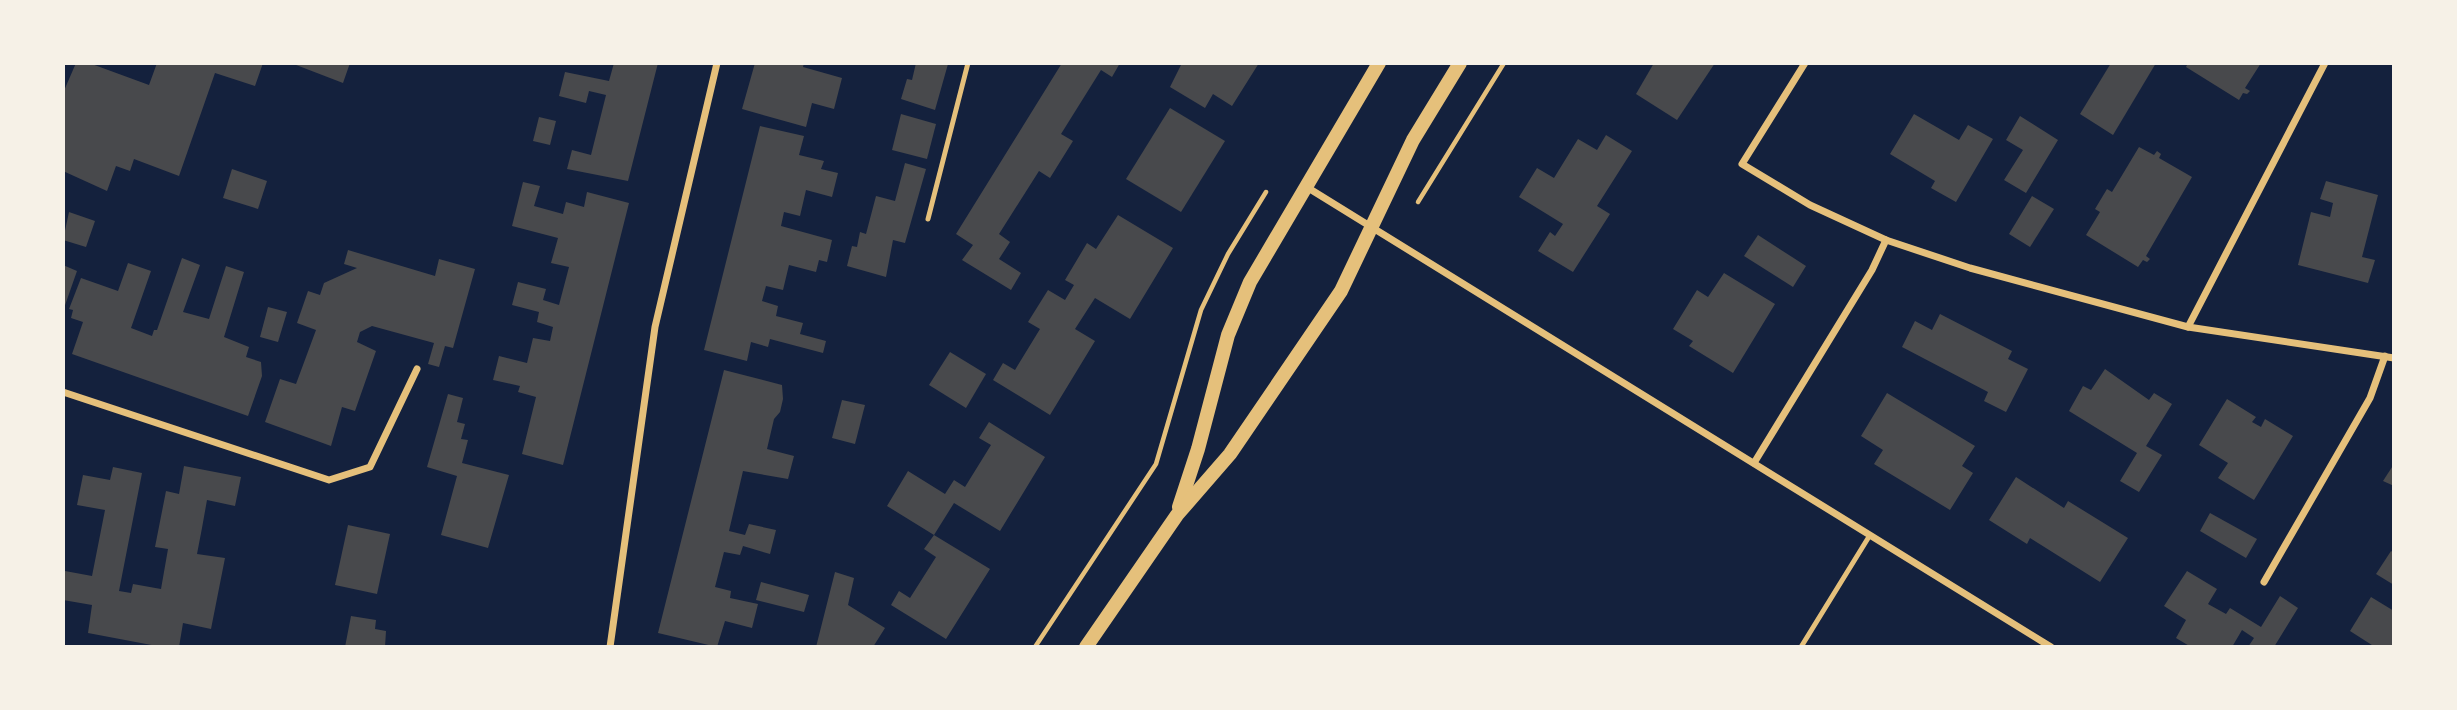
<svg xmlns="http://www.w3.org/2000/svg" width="2457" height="710" viewBox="0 0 2457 710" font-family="Mulish,sans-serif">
	<rect width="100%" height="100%" fill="#14213d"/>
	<g fill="#48494c">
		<polygon points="76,63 89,63 149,85 157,63 263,63 255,86 215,73 179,176 134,159 130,171 116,166 107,191 63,171 63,93"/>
		<polygon points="291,63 350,63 343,83"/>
		<polygon points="614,63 658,63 628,181 567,169 572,150 591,155 606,95 589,91 586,103 559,96 565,72 609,81"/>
		<polygon points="755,63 804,63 803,67 842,78 834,109 812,103 806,127 742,109"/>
		<polygon points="916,63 948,64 935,110 901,99 907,79 912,80"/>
		<polygon points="1062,63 1120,63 1112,77 1101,70 1061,134 1073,141 1050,178 1039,171 999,234 1010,242 999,259 1021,273 1011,290 962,260 973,245 956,234"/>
		<polygon points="1182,63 1259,63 1232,106 1213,94 1205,108 1170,87"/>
		<polygon points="1654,63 1715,63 1677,120 1636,94"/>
		<polygon points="2111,63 2156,63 2113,135 2080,114"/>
		<polygon points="2188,63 2261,63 2245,88 2250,91 2247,94 2243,93 2239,100 2186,67"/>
		<polygon points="1170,108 1225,141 1181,212 1126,179"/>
		<polygon points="901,114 936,124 927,159 892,150"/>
		<polygon points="1914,114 1959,140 1968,125 1993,139 1956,202 1931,188 1935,181 1890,154"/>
		<polygon points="2020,116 2058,140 2026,193 2004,180 2023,150 2006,140"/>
		<polygon points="539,117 556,121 550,145 533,141"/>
		<polygon points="760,126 804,136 799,155 824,161 821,169 838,173 832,197 806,190 800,216 784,212 781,226 832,240 827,262 819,260 816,272 789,265 783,290 766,286 762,301 778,306 776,316 803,323 800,334 826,341 823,353 770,339 768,347 751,342 747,361 704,350"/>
		<polygon points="1606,135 1632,151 1597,206 1610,214 1573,272 1538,251 1550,232 1555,236 1563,224 1519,197 1537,168 1554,178 1578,139 1597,150"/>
		<polygon points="2139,147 2154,155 2157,151 2161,154 2159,158 2192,177 2146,256 2150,259 2147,262 2143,260 2138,267 2086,235 2100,212 2095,209 2107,189 2112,192"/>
		<polygon points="905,163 926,169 905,243 893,240 886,277 847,266 852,246 857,247 860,232 866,234 876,196 895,201"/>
		<polygon points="232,169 267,181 258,209 223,198"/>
		<polygon points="2326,181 2378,195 2362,257 2375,260 2368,283 2298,265 2311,212 2330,217 2333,203 2320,199"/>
		<polygon points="523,182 540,186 534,206 563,214 566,202 584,207 587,192 629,203 563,465 522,454 536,397 518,392 520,386 493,380 499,356 527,363 533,338 550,341 553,327 537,322 539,312 512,305 518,282 546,289 543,300 559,305 569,267 551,263 558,238 512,226"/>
		<polygon points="2032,196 2054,209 2030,247 2009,234"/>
		<polygon points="69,212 95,221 86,247 63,240"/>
		<polygon points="1118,215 1173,248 1130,319 1095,298 1075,329 1095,341 1050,415 993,380 1003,363 1015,370 1040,329 1028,322 1048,290 1065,300 1074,285 1065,280 1087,243 1096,249"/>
		<polygon points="1758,235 1806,266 1793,287 1744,256"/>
		<polygon points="348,250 435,276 439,259 475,269 453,348 445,346 439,367 428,364 434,343 372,326 360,332 357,342 376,351 355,411 342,407 331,446 265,422 280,379 296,384 316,330 297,323 308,291 320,295 324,283 357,268 344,264"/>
		<polygon points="182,258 200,265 183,312 209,319 226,266 244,272 224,337 249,347 246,357 261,362 262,376 248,416 72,354 83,322 71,318 73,310 69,309 81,278 118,291 128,263 151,271 131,328 152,336 154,330 157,330"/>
		<polygon points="63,265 77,271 63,311"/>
		<polygon points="1724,273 1775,304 1733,373 1689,346 1693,341 1673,329 1697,290 1708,297"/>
		<polygon points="268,307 287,312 278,342 260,337"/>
		<polygon points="1940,314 2012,351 2008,359 2028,369 2006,412 1984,401 1988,392 1902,347 1915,321 1932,330"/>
		<polygon points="950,352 986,374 966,408 929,385"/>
		<polygon points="2105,369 2149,400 2154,393 2172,404 2146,446 2162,455 2139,492 2120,481 2137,453 2069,411 2083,386 2091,390"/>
		<polygon points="724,370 782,385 783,399 780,412 774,419 767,449 794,456 788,479 743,471 729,531 745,535 749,524 776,530 770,554 743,546 740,555 724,552 715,587 731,591 730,598 758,604 752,628 725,621 717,647 658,633"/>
		<polygon points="1887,393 1975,446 1962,466 1973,473 1950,510 1874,464 1883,450 1861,436"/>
		<polygon points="448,394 463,398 457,422 465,424 461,439 468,440 462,463 509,475 488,548 441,535 457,476 427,467"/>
		<polygon points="2227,399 2256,417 2252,422 2261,427 2265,419 2293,436 2254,500 2218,478 2228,463 2199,445"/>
		<polygon points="842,400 865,405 855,444 832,438"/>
		<polygon points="989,422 1045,457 1000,531 954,503 934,535 887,506 908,471 945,494 954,480 965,487 991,445 979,438"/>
		<polygon points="2394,464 2394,486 2383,481"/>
		<polygon points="184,466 241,477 235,506 207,500 202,528 197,554 225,558 211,629 183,623 179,647 162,647 88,633 92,605 63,600 65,571 92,576 105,510 77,505 83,475 110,480 113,467 142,473 119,591 131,593 133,584 161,589 168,549 155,547 166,491 179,494"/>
		<polygon points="2016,477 2064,508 2068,501 2128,538 2100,582 2030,538 2027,544 1989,520"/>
		<polygon points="2210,513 2257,539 2246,558 2200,531"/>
		<polygon points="348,525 390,534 377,594 335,585"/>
		<polygon points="934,535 990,569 946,639 891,605 899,591 910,598 936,557 924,549"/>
		<polygon points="2391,551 2394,553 2394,585 2376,574"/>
		<polygon points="2187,571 2217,589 2208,604 2226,614 2230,608 2261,627 2280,596 2298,608 2274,647 2248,647 2254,638 2242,630 2232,647 2191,647 2176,638 2186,620 2164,606"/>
		<polygon points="835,572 854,578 848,605 885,628 873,647 816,647"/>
		<polygon points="761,582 809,595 804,612 756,600"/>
		<polygon points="2371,597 2394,611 2394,647 2375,647 2350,631"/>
		<polygon points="351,616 376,620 375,629 386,631 385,647 345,647"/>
	</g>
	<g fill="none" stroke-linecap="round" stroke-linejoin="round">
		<g stroke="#e5c07b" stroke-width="4.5">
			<polyline points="1418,202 1504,63"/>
			<polyline points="1035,647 1156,464 1201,310 1228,254 1266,192"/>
		</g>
		<g stroke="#e5c07b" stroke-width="5">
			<polyline points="928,219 968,63"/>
			<polyline points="1801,647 1870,535"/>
		</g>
		<g stroke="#e5c07b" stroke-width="7">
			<polyline points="1805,63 1742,164 1810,205 1886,240 1970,268 2188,327 2394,358"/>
			<polyline points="1305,186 2051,647"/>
			<polyline points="2188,327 2325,63"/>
			<polyline points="63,392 329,480 370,467 417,369"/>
			<polyline points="1754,463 1872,270 1886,240"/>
			<polyline points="2264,582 2370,398 2385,356"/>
			<polyline points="610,647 655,327 717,63"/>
		</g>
		<g stroke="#e5c07b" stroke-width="14">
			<polyline points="1179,507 1198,449 1228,335 1250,282 1379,63"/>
			<polyline points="1086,647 1177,515 1230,454 1341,291 1413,140 1460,63"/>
		</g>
	</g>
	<rect width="2457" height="710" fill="none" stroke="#f6f1e7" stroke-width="130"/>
</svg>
